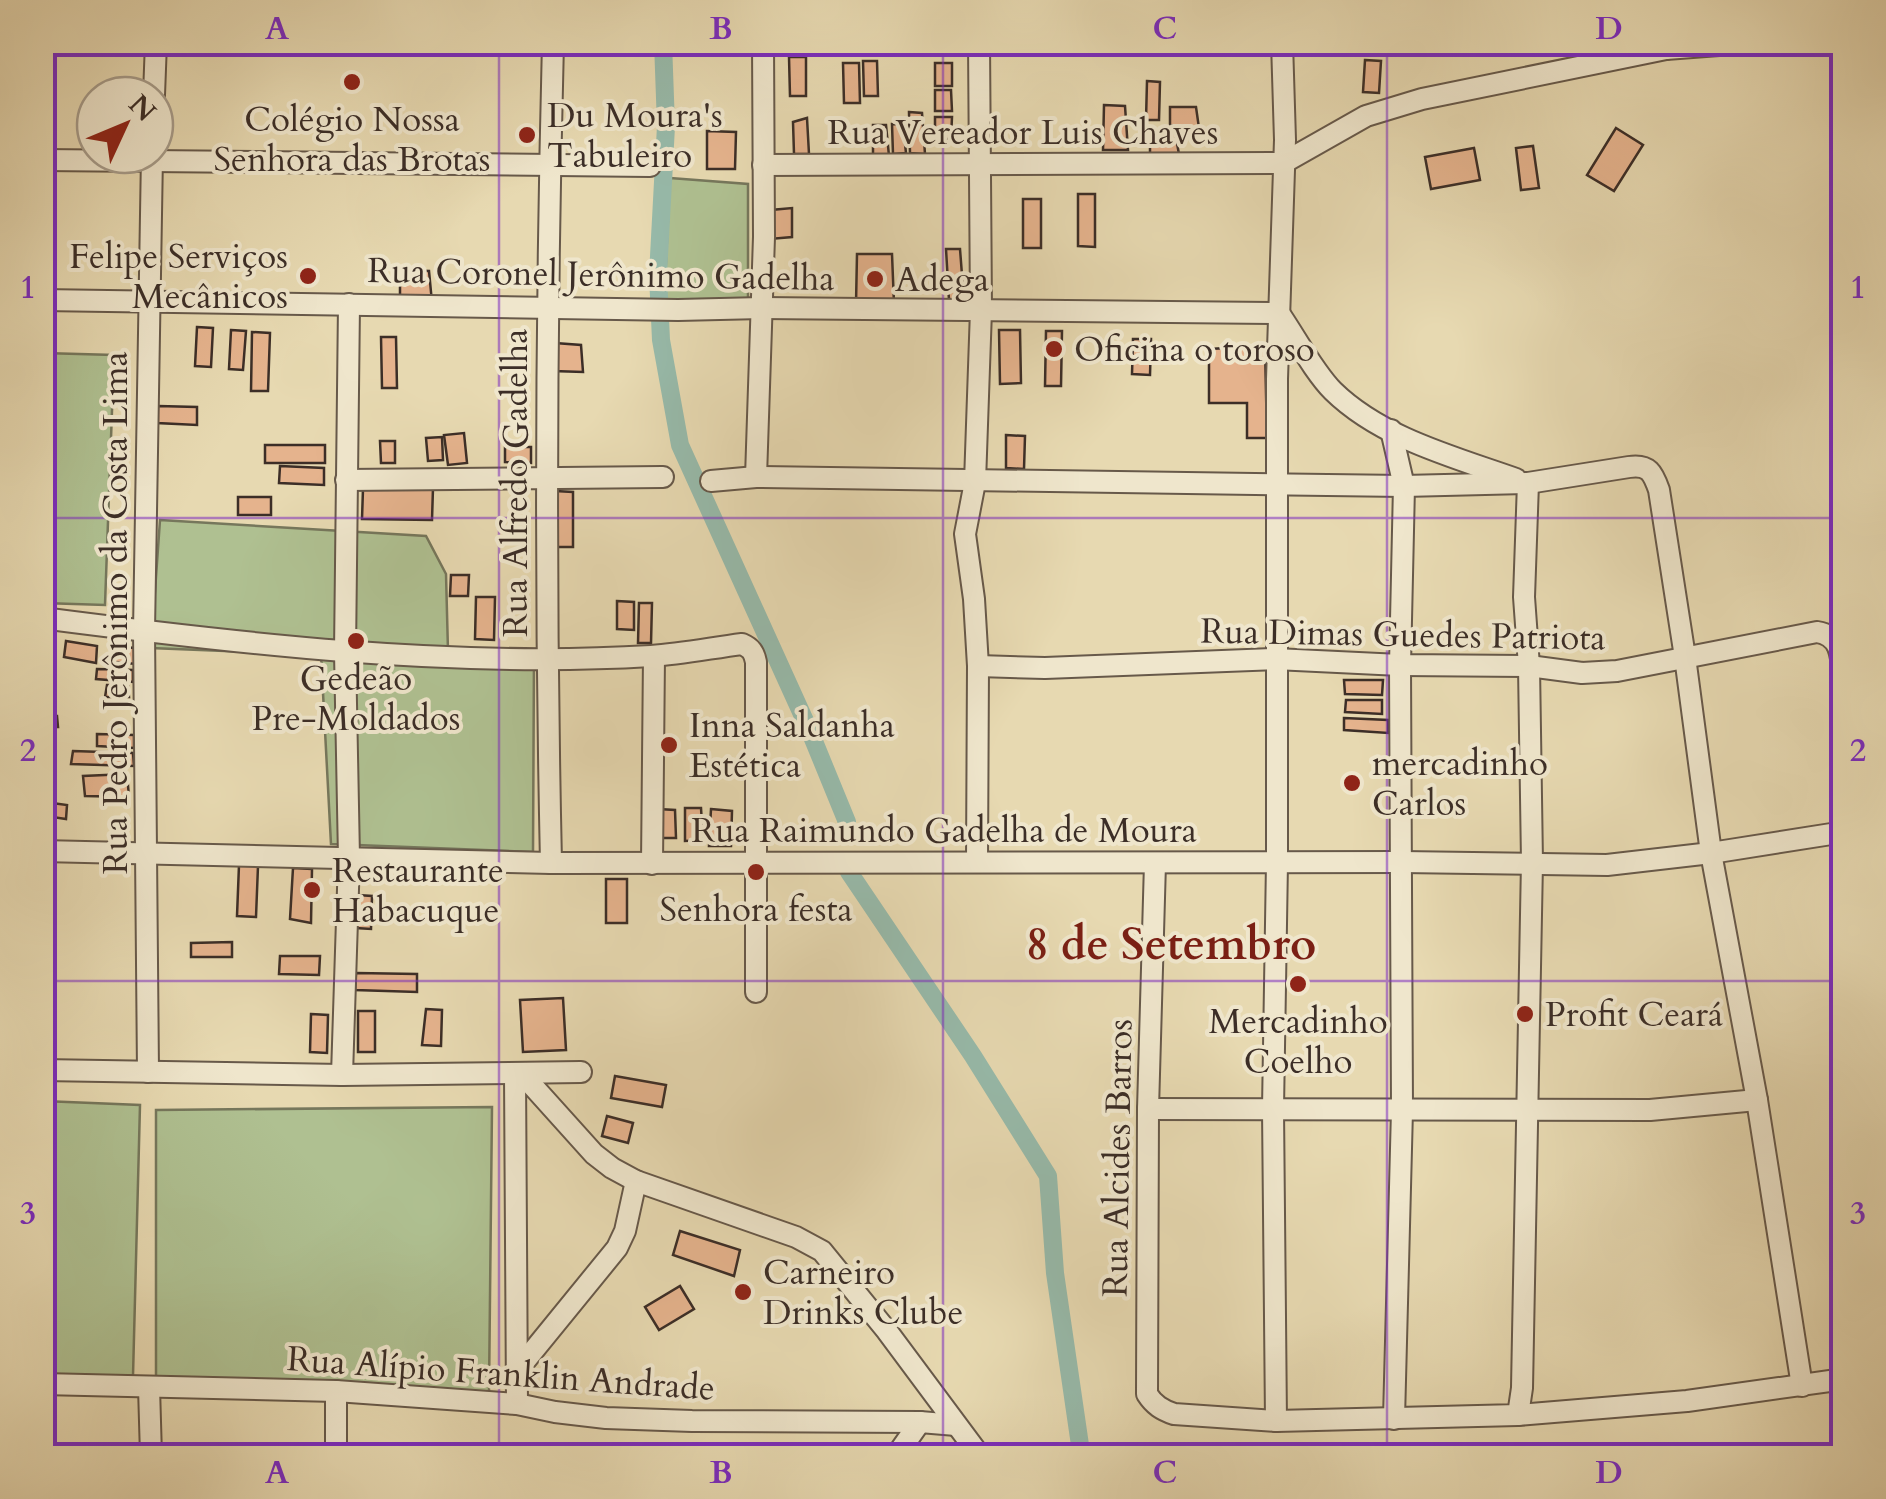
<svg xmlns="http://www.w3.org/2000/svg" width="1886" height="1499" viewBox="0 0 1886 1499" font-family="Cardo,serif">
	<rect width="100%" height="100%" fill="#e7d9b1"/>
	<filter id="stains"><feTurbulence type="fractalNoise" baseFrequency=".002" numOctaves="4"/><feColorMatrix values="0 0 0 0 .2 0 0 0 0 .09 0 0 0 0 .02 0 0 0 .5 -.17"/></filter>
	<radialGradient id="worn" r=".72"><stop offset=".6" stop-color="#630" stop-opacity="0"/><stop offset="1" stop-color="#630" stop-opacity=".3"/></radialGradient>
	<g fill="#afc091" stroke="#76775c" stroke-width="2.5">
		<polygon points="670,178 748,184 748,298 664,302"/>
		<polygon points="43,353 114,355 105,605 43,603"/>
		<polygon points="160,520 426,536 446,574 448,651 534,656 533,852 331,844 321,655 151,648"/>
		<polygon points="43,1101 140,1105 133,1376 43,1374"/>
		<polygon points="492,1107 489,1392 156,1378 156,1110"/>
	</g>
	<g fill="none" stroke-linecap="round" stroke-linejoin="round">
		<g stroke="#97baaa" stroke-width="18">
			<polyline points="663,42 666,126 658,275 661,340 680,445 811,734 847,822"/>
			<polyline points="849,872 973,1056 1048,1176 1055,1273 1081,1452 1084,1456"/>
		</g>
	</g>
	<g fill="#e5b38d" stroke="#3c2e27" stroke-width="2.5">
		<polygon points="789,57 806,57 806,96 790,96"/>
		<polygon points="1365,60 1381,61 1379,93 1363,92"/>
		<polygon points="863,61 877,61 878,96 864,96"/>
		<polygon points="843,63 859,63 860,103 844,103"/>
		<rect x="935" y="63" width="17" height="23"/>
		<polygon points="1147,81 1160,82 1159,120 1146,120"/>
		<polygon points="1838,89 1844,89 1844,136 1836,135"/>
		<polygon points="935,90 951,90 952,111 935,111"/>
		<polygon points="1104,105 1125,106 1128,150 1103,150"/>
		<polygon points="1170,107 1196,107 1199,128 1170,125"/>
		<polygon points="909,112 922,113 925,154 910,153"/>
		<polygon points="935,117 952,117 951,139 935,138"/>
		<polygon points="807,118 809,154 794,154 793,122"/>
		<polygon points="892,124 903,125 906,153 893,154"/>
		<polygon points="873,125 886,125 889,156 873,156"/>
		<polygon points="1616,128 1643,145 1614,191 1587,175"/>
		<polygon points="707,131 736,132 735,169 707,169"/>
		<polygon points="1150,133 1175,133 1179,154 1150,155"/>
		<polygon points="1533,146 1539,188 1521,190 1516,148"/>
		<polygon points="1474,148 1480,180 1431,189 1425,157"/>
		<polygon points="1078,194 1095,194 1095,247 1078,246"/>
		<rect x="1023" y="199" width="18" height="49"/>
		<polygon points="792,208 792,237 770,239 771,210"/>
		<polygon points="946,249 960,249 964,301 949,300"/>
		<polygon points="857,254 892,254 894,304 856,304"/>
		<polygon points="400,270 429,271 433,313 400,315"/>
		<polygon points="197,327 213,328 211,367 195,366"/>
		<polygon points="231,330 246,331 243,370 229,369"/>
		<polygon points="999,330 1020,330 1021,383 1000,384"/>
		<polygon points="1046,331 1062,331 1061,386 1045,386"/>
		<polygon points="252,332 270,333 268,391 251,391"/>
		<polygon points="381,337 396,337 397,388 382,388"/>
		<polygon points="1133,339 1151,339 1150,375 1132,374"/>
		<polygon points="555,343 581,345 583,372 553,371"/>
		<polygon points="1265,346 1267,438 1247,438 1247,403 1209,403 1209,349"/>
		<polygon points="158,406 197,407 197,425 157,423"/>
		<polygon points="464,433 467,463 448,465 444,435"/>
		<polygon points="1006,435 1025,436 1024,469 1006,468"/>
		<polygon points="442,437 443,460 428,461 426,438"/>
		<polygon points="380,441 395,441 395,463 381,463"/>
		<rect x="265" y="445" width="60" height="18"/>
		<polygon points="505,447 531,447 531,463 505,462"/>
		<polygon points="280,466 324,468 324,485 279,483"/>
		<polygon points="433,488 432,520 362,519 363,489"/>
		<polygon points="555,491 573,492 573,547 556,547"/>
		<rect x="238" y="497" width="33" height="18"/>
		<polygon points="451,575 469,575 468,596 450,596"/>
		<polygon points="476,597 495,597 494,640 475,639"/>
		<polygon points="617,601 634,602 634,630 617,629"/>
		<polygon points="639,603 652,603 651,643 638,643"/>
		<polygon points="66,641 97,646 96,663 64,657"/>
		<polygon points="111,647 139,648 137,664 111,662"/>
		<polygon points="42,658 55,660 54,675 42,674"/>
		<polygon points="97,669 133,670 133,682 96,679"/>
		<polygon points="1344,680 1383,680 1382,695 1345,694"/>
		<polygon points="107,685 128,686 129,697 105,697"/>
		<polygon points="1346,700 1382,700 1382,714 1345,712"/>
		<polygon points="42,716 57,716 58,727 42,727"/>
		<polygon points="1344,718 1388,720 1388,733 1344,730"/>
		<polygon points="97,734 134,735 134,748 97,746"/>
		<polygon points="73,751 133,753 134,766 71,764"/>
		<polygon points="42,768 49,768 50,784 42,784"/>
		<polygon points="127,774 129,797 85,796 83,776"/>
		<polygon points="42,789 48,789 49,826 42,825"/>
		<polygon points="52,803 67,805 66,819 52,817"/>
		<polygon points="685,808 701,808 703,840 685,841"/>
		<polygon points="658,809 675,810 676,838 659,838"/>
		<polygon points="711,809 732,811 731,846 709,846"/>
		<polygon points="239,865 258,866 256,917 237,916"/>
		<polygon points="293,868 312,869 311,923 290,919"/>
		<rect x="606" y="879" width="21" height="44"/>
		<polygon points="357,895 372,896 371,929 356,928"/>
		<polygon points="232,942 232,957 191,957 191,943"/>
		<polygon points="280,956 320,956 319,975 279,974"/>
		<polygon points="356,973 417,974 417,992 355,990"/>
		<polygon points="563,998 566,1050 523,1052 520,1000"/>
		<polygon points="426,1009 442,1010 441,1046 422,1045"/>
		<rect x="358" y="1011" width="17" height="41"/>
		<polygon points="311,1014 328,1015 327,1053 310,1052"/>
		<polygon points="615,1076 666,1085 662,1107 611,1098"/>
		<polygon points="607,1116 633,1123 628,1143 602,1136"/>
		<polygon points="680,1231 740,1250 734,1276 673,1255"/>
		<polygon points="680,1286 694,1309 659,1330 645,1307"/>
	</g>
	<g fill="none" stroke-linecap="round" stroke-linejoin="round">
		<g stroke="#67594a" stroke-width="24">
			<g id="minor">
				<polyline points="1580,42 1666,49 1759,42"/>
				<polyline points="154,95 156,42"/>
				<polyline points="42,160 650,166"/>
				<polyline points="763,165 1283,163 1366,116 1422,99 1666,49"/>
				<path d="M42,300L678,310L762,308L1279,313C1295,336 1314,372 1333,391C1381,438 1454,457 1516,479"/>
				<polyline points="1391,430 1404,486 1400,665 1402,1110 1394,1419"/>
				<polyline points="756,477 764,237 763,42"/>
				<polyline points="346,480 663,477"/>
				<path d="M711,481L756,477L1404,486L1528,483L1629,467C1649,464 1653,473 1659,490L1685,657L1711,853L1757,1100L1802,1386"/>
				<path d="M42,618C242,644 450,668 651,656C681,654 711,648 742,644C751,648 754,652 756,662V992"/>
				<path d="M978,666L1045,668L1275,659L1400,665L1529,666L1582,673L1617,671L1817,632C1844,636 1841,662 1844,685"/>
				<polyline points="42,851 551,863 1402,862 1607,865 1711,853 1844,832"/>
				<polyline points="977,862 978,666 974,599 965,534 975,482 981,310 979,42"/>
				<path d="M551,863C545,590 546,316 553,42"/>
				<path d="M1155,863L1148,1109L1147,1394C1154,1405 1162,1410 1174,1414L1276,1421L1518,1415L1522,1388L1532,862L1529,666L1524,597L1528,483"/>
				<polyline points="652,864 654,656"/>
				<polyline points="42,1070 342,1075 581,1072"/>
				<polyline points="148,1072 144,631 152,155"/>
				<polyline points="515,1074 517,1404"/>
				<polyline points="522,1074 594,1154 612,1168 636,1181 796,1237 822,1251 887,1331 980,1456"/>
				<polyline points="342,1075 349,858 345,652 349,304"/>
				<polyline points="1148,1109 1650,1110 1757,1100"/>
				<polyline points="516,1372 617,1248 625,1231 636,1181"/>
				<polyline points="42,1384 336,1391 517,1404 555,1412 606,1418 692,1421 920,1422 956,1425"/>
				<polyline points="149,1387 151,1456"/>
				<polyline points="1518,1415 1687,1401 1844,1379"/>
				<polyline points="1276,1421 1273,1109 1277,862 1277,379 1285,140 1282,42"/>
				<polyline points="336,1456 336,1391"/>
				<polyline points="896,1456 920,1422"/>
			</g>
		</g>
		<use href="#minor" stroke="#efe6cc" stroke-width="20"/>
	</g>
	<path fill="none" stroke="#7b2cbf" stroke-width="2.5" stroke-opacity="0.55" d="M499,42V1456M943,42V1456M1387,42V1456M42,518H1844M42,981H1844"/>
	<g fill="#8f2418" stroke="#efe6cc" stroke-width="4">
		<circle cx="352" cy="82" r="10"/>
		<circle cx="527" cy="135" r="10"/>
		<circle cx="308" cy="276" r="10"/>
		<circle cx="875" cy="279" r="10"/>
		<circle cx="1054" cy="349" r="10"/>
		<circle cx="356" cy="641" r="10"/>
		<circle cx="669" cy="745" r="10"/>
		<circle cx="1352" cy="783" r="10"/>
		<circle cx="756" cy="872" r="10"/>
		<circle cx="312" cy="890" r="10"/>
		<circle cx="1298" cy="984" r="10"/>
		<circle cx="1525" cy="1014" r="10"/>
		<circle cx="743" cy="1292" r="10"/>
	</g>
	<g text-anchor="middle" stroke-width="8" stroke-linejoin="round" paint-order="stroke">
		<g font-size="35" fill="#3c2e27" stroke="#efe6cc" text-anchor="start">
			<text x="547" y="127">Du Moura's<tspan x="547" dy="40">Tabuleiro</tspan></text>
			<text x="352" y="131" text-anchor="middle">Colégio Nossa<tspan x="352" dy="40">Senhora das Brotas</tspan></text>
			<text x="288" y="268" text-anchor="end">Felipe Serviços<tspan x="288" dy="40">Mecânicos</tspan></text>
			<text x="895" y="291">Adega</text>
			<text x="1074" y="361">Oficina o toroso</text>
			<text x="356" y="690" text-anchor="middle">Gedeão<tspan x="356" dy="40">Pre-Moldados</tspan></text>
			<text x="689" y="737">Inna Saldanha<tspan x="689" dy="40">Estética</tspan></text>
			<text x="1372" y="775">mercadinho<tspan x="1372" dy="40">Carlos</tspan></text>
			<text x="332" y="882">Restaurante<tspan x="332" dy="40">Habacuque</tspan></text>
			<text x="756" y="921" text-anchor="middle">Senhora festa</text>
			<text x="1545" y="1026">Profit Ceará</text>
			<text x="1298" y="1033" text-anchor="middle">Mercadinho<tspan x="1298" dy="40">Coelho</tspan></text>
			<text x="763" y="1284">Carneiro<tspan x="763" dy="40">Drinks Clube</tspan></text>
		</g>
		<g font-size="35" fill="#3c2e27" stroke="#efe6cc">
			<text x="1023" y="144">Rua Vereador Luis Chaves</text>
			<text transform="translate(601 274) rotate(1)" y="12">Rua Coronel Jerônimo Gadelha</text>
			<text transform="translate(515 483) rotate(-90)" y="12">Rua Alfredo Gadelha</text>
			<text transform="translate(115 613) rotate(-90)" y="12">Rua Pedro Jerônimo da Costa Lima</text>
			<text transform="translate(1403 634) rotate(1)" y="12">Rua Dimas Guedes Patriota</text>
			<text x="944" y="842">Rua Raimundo Gadelha de Moura</text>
			<text transform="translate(1117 1158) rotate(-89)" y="12">Rua Alcides Barros</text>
			<text transform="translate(501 1373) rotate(4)" y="12">Rua Alípio Franklin Andrade</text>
		</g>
		<g font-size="45" font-weight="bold" fill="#7a1f14" stroke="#efe6cc">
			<text x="1171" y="959">8 de Setembro</text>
		</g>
	</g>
	<rect width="1886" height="1499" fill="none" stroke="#e7d9b1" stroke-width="110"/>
	<g transform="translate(125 125) rotate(46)"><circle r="48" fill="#efe6cc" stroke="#a79c8a" stroke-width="2.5"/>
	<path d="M0-8L18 38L0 25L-18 38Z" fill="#8f2418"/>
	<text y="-15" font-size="28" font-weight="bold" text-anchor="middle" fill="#3c2e27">N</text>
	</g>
	<rect x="55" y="55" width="1776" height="1389" fill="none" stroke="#7b2cbf" stroke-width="4"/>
	<g font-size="32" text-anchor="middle" font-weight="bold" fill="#7b2cbf">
		<text x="277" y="39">A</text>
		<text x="721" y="39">B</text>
		<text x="1165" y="39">C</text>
		<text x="1609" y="39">D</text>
		<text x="28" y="298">1</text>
		<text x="1858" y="298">1</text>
		<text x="28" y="761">2</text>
		<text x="1858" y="761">2</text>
		<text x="28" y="1224">3</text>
		<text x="1858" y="1224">3</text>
		<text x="277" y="1483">A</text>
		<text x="721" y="1483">B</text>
		<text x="1165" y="1483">C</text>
		<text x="1609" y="1483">D</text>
	</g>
	<rect width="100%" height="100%" filter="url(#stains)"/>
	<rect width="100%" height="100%" fill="url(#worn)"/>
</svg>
